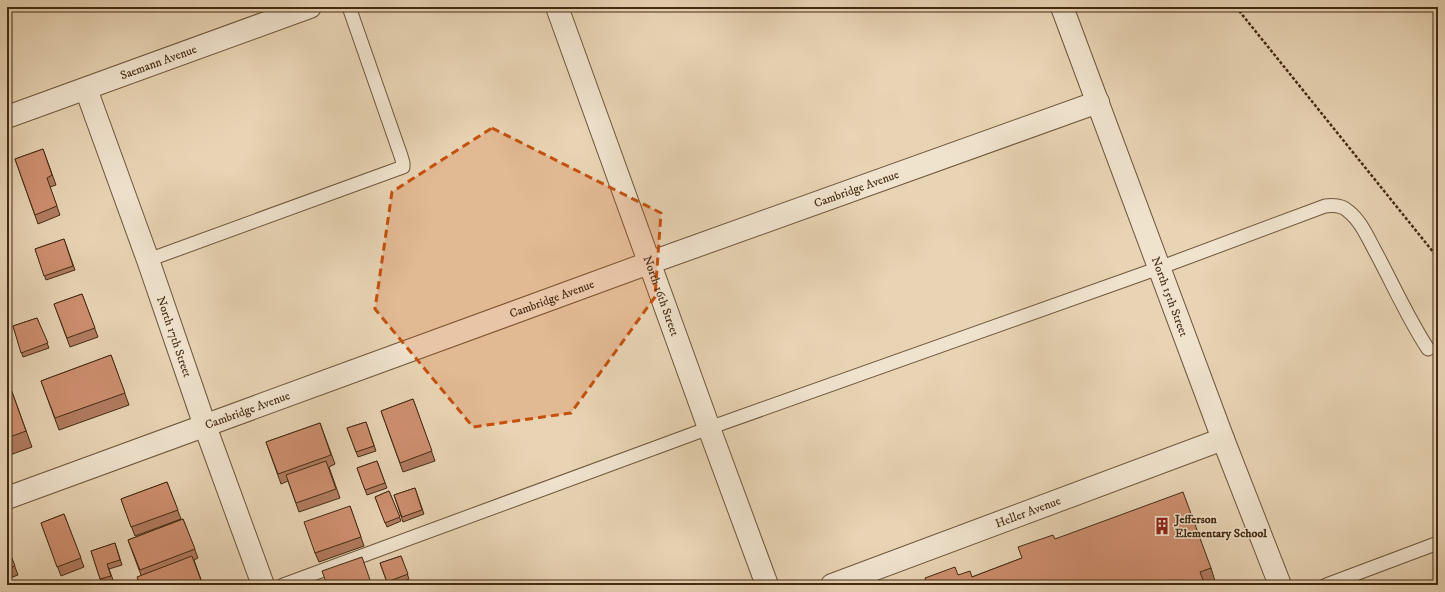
<svg xmlns="http://www.w3.org/2000/svg" width="1445" height="592" viewBox="0 0 1445 592" font-family="'IM FELL DW Pica',serif">
	<rect width="100%" height="100%" fill="#e8d4b4"/>
	<filter id="stains"><feTurbulence type="fractalNoise" baseFrequency=".005" numOctaves="4"/><feColorMatrix values="0 0 0 0 .2 0 0 0 0 .09 0 0 0 0 .02 0 0 0 .5 -.17"/></filter>
	<radialGradient id="worn" r=".72"><stop offset=".6" stop-color="#630" stop-opacity="0"/><stop offset="1" stop-color="#630" stop-opacity=".3"/></radialGradient>
	<g fill="none" stroke-linecap="round" stroke-linejoin="round">
		<g stroke="#6d553a" stroke-width="15">
			<g id="service">
				<polyline points="148,260 403,167 403,163 401,156 349,7"/>
				<path d="M283,585L709,428L1159,268L1325,206C1333,205 1342,205 1348,211C1360,220 1367,236 1374,249C1392,282 1407,317 1428,349"/>
				<polyline points="1326,585 1438,543"/>
			</g>
		</g>
		<g stroke="#6d553a" stroke-width="24">
			<g id="minor">
				<path id="s1" d="M557,7L709,428L767,585"/>
				<path id="s2" d="M1062,7L1223,439L1280,585"/>
				<path id="s3" d="M86,89L148,260L205,426L263,585"/>
				<path id="s4" d="M7,117L310,7"/>
				<path id="s5" d="M7,498L649,263L1098,102"/>
				<path id="s6" d="M832,585L1223,439"/>
			</g>
		</g>
		<polyline stroke="#442b12" stroke-width="2.5" stroke-dasharray="3 2" stroke-linecap="butt" points="1236,7 1438,258"/>
		<use href="#service" stroke="#f0e3ce" stroke-width="13"/>
		<use href="#minor" stroke="#f0e3ce" stroke-width="22"/>
	</g>
	<g fill="#b17b60" stroke="#442b12">
		<polygon points="43,149 56,185 50,187 60,215 38,224 15,159"/>
		<polygon points="64,239 75,270 46,280 35,249"/>
		<polygon points="82,294 98,337 70,347 54,304"/>
		<polygon points="37,318 49,348 23,357 13,326"/>
		<polygon points="111,355 129,405 59,430 41,381"/>
		<polygon points="7,378 32,447 7,456"/>
		<polygon points="413,399 435,461 403,472 381,411"/>
		<polygon points="366,422 376,451 358,457 347,428"/>
		<polygon points="320,423 335,464 329,467 340,498 299,512 288,481 281,484 266,442"/>
		<polygon points="377,461 387,488 367,495 357,468"/>
		<polygon points="167,482 181,519 135,536 121,499"/>
		<polygon points="415,488 424,514 403,522 394,495"/>
		<polygon points="389,491 401,521 387,527 375,497"/>
		<polygon points="350,506 364,546 319,562 315,553"/>
		<polygon points="64,514 84,567 61,576 41,523"/>
		<polygon points="183,519 198,558 194,560 203,585 140,585 141,575 128,540"/>
		<polygon points="115,543 122,565 109,569 113,580 102,584 91,551"/>
		<polygon points="7,546 18,575 7,579"/>
		<polygon points="401,556 409,579 394,585 388,585 380,563"/>
		<polygon points="1022,558 1211,568 1215,581 1205,585 927,585 958,575 972,577"/>
	</g>
	<g fill="#ce8f70" stroke="#442b12">
		<polygon points="43,149 52,175 47,178 57,206 35,215 15,159"/>
		<polygon points="64,239 73,266 44,276 35,249"/>
		<polygon points="82,294 95,328 67,338 54,304"/>
		<polygon points="37,318 48,343 21,353 13,326"/>
		<polygon points="111,355 125,393 55,418 41,381"/>
		<polygon points="7,378 26,431 7,438"/>
		<polygon points="413,399 432,451 400,463 381,411"/>
		<polygon points="366,422 374,446 356,452 347,428"/>
		<polygon points="320,423 331,455 278,474 266,442"/>
		<polygon points="326,461 336,489 296,503 286,475"/>
		<polygon points="377,461 385,483 365,490 357,468"/>
		<polygon points="167,482 178,510 131,527 121,499"/>
		<polygon points="415,488 422,510 402,517 394,495"/>
		<polygon points="389,491 400,517 385,523 375,497"/>
		<polygon points="1183,492 1211,568 1200,572 1205,585 927,585 925,578 955,567 958,575 970,571 972,577 1022,558 1018,547 1053,535 1055,539"/>
		<polygon points="350,506 361,537 315,553 304,522"/>
		<polygon points="64,514 81,558 57,567 41,523"/>
		<polygon points="183,519 195,549 140,570 128,540"/>
		<polygon points="115,543 120,560 107,564 111,576 100,579 91,551"/>
		<polygon points="7,546 15,566 7,569"/>
		<polygon points="192,556 202,583 198,585 140,585 137,577"/>
		<polygon points="401,556 408,574 387,582 380,563"/>
		<polygon points="362,557 371,583 366,585 327,585 322,571"/>
	</g>
	<path fill="#c7500d" fill-opacity="0.2" stroke="#c7500d" stroke-width="3" stroke-dasharray="8 5" stroke-linejoin="round" d="M492,128L661,213L655,297L571,413L473,427L375,309L392,192Z"/>
	<defs>
		<g id="building-bare" transform="scale(1.38)"><path d="M-4-6H4V6H1V3H-1V6H-4ZM-2.5-4.3h1.7v1.8h-1.7ZM.8-4.3h1.7v1.8H.8ZM-2.5-1h1.7V.8h-1.7ZM.8-1h1.7V.8H.8Z" fill="#8f2418" stroke="#f0e3ce" stroke-width="2.5" paint-order="stroke"/></g>
	</defs>
	<g fill-rule="evenodd">
		<use href="#building-bare" x="1162" y="526"/>
	</g>
	<g text-anchor="middle" stroke-width="3" stroke-linejoin="round" paint-order="stroke">
		<g font-size="12" fill="#442b12" stroke="#f0e3ce">
			<text dy="4" stroke="none"><textPath href="#s4" startOffset="161">Saemann Avenue</textPath></text>
			<text dy="4" stroke="none"><textPath href="#s5" startOffset="904">Cambridge Avenue</textPath></text>
			<text dy="4" stroke="none"><textPath href="#s1" startOffset="307">North 16th Street</textPath></text>
			<text dy="4" stroke="none"><textPath href="#s2" startOffset="309">North 15th Street</textPath></text>
			<text dy="4" stroke="none"><textPath href="#s5" startOffset="580">Cambridge Avenue</textPath></text>
			<text dy="4" stroke="none"><textPath href="#s3" startOffset="263">North 17th Street</textPath></text>
			<text dy="4" stroke="none"><textPath href="#s5" startOffset="256">Cambridge Avenue</textPath></text>
			<text dy="4" stroke="none"><textPath href="#s6" startOffset="209">Heller Avenue</textPath></text>
		</g>
		<g font-size="12" font-weight="bold" fill="#442b12" stroke="#f0e3ce" text-anchor="start">
			<text x="1175" y="523">Jefferson<tspan x="1175" dy="14">Elementary School</tspan></text>
		</g>
	</g>
	<rect width="1445" height="592" fill="none" stroke="#e8d4b4" stroke-width="24"/>
	<rect x="8" y="8" width="1429" height="576" fill="none" stroke="#442b12" stroke-width="2"/>
	<rect x="12" y="12" width="1421" height="568" fill="none" stroke="#442b12"/>
	<rect width="100%" height="100%" filter="url(#stains)"/>
	<rect width="100%" height="100%" fill="url(#worn)"/>
</svg>
